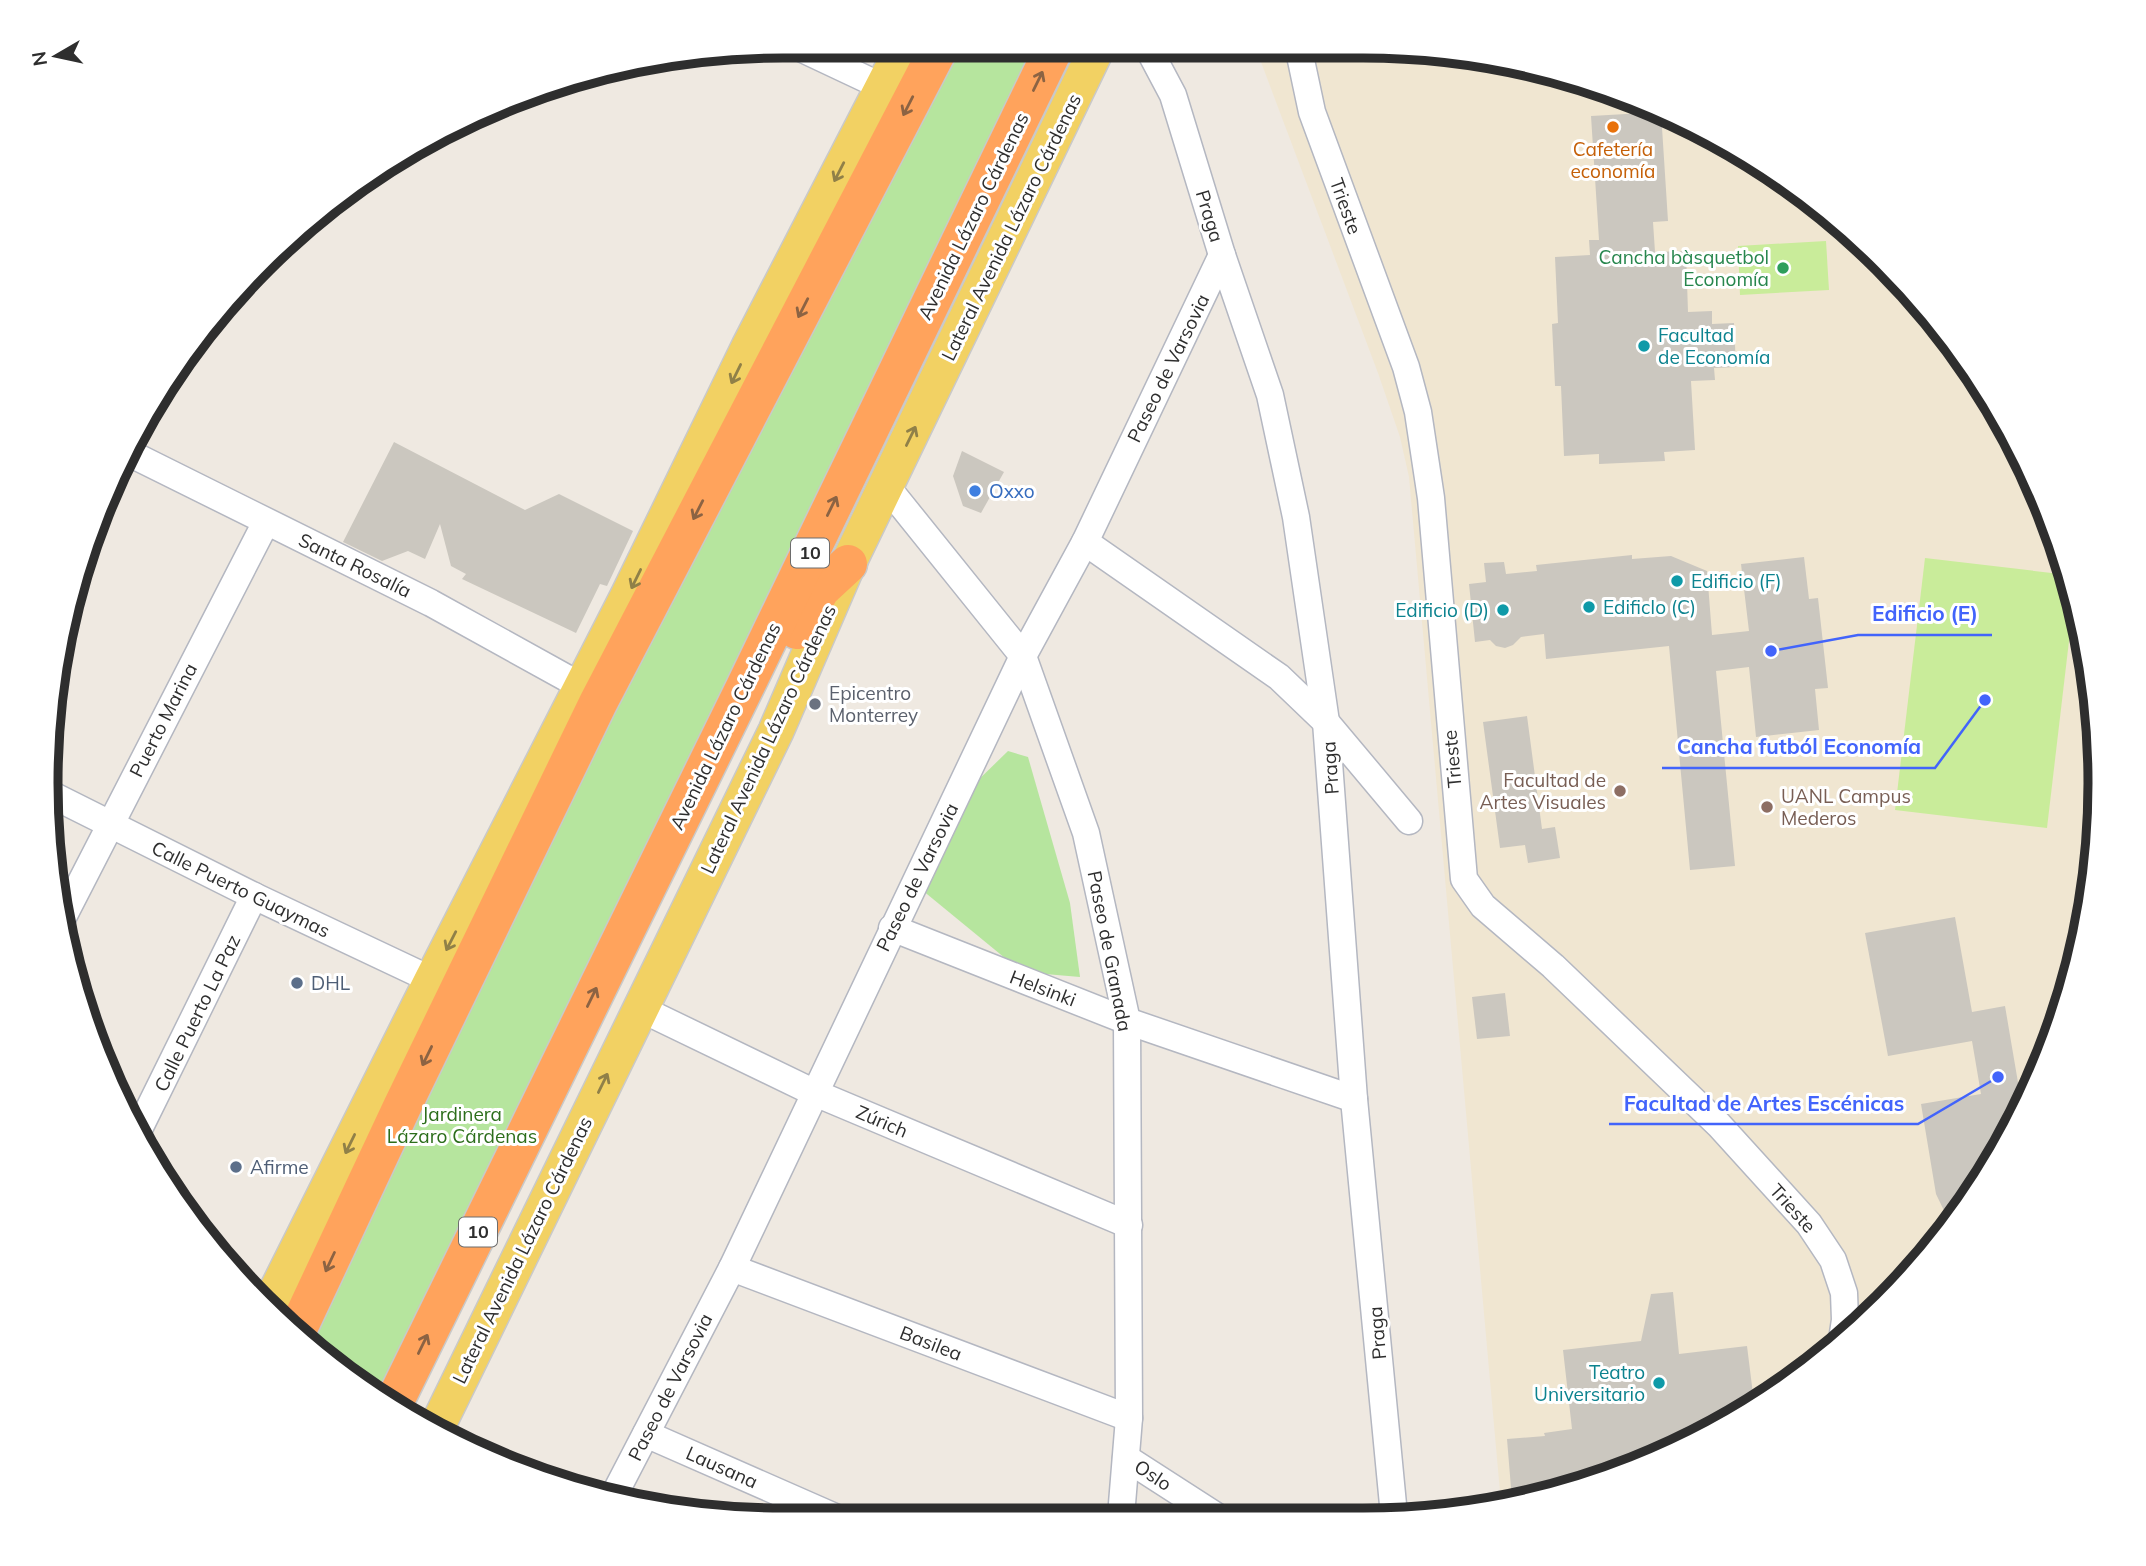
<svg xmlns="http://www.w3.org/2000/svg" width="2146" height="1566" viewBox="0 0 2146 1566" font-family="Mulish,sans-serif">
	<rect width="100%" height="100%" fill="#efe9e1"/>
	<polygon fill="#f0e6d1" points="1255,46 1363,46 1553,71 1646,102 1772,170 1850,229 1948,334 2024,456 2075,592 2099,734 2094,879 2061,1020 2002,1151 1918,1269 1812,1368 1646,1464 1501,1503 1409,477 1400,437 1378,373"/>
	<g fill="#b6e59e">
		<polygon points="953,46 1033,46 734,692 393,1405 334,1368 297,1331"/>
		<polygon points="1008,751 1028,757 1070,903 1080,977 1022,972 922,890 968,790"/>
	</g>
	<g fill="#c9ec9a">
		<polygon points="1826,241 1829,290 1740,295 1738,246"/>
		<polygon points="1925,558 2069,575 2075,590 2047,828 1895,810"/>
	</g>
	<g fill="#cbc7bf">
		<polygon points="1661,112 1668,221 1653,222 1655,252 1686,251 1688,312 1712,311 1712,324 1734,323 1736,367 1714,368 1715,380 1691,381 1695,450 1664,452 1665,461 1599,464 1599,454 1564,456 1561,386 1555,386 1552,324 1558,323 1555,257 1590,255 1589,240 1599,240 1591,116"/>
		<polygon points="394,442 525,510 559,494 633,531 607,586 600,584 576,633 462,579 466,574 451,566 440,524 425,559 408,551 382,561 343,542"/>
		<polygon points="962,451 1004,472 981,513 963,506 953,476"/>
		<polygon points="1632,555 1632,559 1671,556 1707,571 1712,635 1749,631 1741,564 1804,557 1809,599 1818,598 1828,688 1815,689 1819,730 1756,737 1749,667 1716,671 1735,866 1690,870 1669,646 1546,659 1544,634 1521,637 1513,645 1505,648 1496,646 1490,640 1475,642 1469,584 1486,582 1484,563 1504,562 1506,574 1537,571 1536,565"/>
		<polygon points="1527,716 1542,829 1555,827 1560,858 1528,863 1525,845 1500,848 1483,722"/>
		<polygon points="1955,917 1972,1012 2005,1006 2022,1106 2002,1151 1950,1223 1936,1194 1921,1104 1981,1094 1972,1041 1888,1056 1865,933"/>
		<polygon points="1505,993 1510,1036 1477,1039 1472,997"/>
		<polygon points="1673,1292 1679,1354 1747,1346 1754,1402 1646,1464 1512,1500 1507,1439 1545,1436 1544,1433 1572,1429 1563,1350 1641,1341 1651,1294"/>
	</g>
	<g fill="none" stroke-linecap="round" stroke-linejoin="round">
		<g stroke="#b4b7c1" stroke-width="29">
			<g id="minor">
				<polyline points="796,46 883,87"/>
				<polyline points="1147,46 1173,95 1222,255 1270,395 1296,517 1326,722 1354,1099 1394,1515"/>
				<polyline points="1298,46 1312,112 1406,367 1418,412 1431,498 1464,879 1483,906 1553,966 1719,1125 1809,1224 1833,1260 1844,1293 1845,1320 1842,1340"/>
				<polyline points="125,451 431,603 581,686"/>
				<polyline points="887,487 1023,656 1086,833 1127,1021 1129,1418 1121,1516"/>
				<polyline points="1085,542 1279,677 1326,722 1409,821"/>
				<polyline points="52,795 254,896 432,980"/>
				<polyline points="62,919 266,522"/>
				<polyline points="892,928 1127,1021 1354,1099"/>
				<polyline points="639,1008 815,1093 1129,1225"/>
				<polyline points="139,1129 254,896"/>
				<polyline points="732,1268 1129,1418"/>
				<polyline points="646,1434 837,1518"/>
				<polyline points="1126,1458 1216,1516"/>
				<polyline points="612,1499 732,1268 1023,656 1085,542 1222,255"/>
			</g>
		</g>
		<g stroke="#c9c9c9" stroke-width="38">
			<g id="major">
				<polyline points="270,1304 432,980 628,596 749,347 904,46"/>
				<polyline points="435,1431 776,731 848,564 1098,46"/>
			</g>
		</g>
		<g stroke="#c9c9c9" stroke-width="41">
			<g id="highway">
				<polyline points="797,630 821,589 848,564"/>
				<polyline points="297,1331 402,1107 598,703 940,46"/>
				<polyline points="393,1405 744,689 1055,46"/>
			</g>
		</g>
		<use href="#minor" stroke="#fff" stroke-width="26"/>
		<use href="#major" stroke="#f2d163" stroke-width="35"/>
		<use href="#highway" stroke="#ffa35c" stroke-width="38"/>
	</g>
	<defs><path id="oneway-shaft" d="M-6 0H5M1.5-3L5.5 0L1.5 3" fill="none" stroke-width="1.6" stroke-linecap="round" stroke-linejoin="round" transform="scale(1.75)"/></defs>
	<g stroke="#8c6343">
		<use href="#oneway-shaft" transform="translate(1038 81) rotate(-64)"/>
		<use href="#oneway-shaft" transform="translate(908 106) rotate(117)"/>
		<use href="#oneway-shaft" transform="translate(803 308) rotate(117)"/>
		<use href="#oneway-shaft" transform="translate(832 506) rotate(-64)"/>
		<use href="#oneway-shaft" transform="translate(698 510) rotate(117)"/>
		<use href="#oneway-shaft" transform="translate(592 997) rotate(-64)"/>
		<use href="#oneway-shaft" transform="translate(427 1056) rotate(116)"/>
		<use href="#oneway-shaft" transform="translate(330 1262) rotate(115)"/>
		<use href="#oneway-shaft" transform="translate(423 1344) rotate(-64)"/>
	</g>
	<g stroke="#908048">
		<use href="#oneway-shaft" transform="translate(839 172) rotate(117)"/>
		<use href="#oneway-shaft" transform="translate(736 374) rotate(116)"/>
		<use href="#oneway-shaft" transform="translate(911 436) rotate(-64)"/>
		<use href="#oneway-shaft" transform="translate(636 579) rotate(116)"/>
		<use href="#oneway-shaft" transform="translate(451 941) rotate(117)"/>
		<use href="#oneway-shaft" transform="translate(603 1083) rotate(-64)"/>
		<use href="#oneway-shaft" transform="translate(350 1144) rotate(116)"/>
	</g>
	<circle fill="#e8710a" stroke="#fff" stroke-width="2.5" cx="1613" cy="127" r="7"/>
	<circle fill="#2e9e5b" stroke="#fff" stroke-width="2.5" cx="1783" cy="268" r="7"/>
	<g fill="#0f9aa8" stroke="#fff" stroke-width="2.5">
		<circle cx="1644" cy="346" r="7"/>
		<circle cx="1677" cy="581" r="7"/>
		<circle cx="1589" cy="607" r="7"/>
		<circle cx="1503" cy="610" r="7"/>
		<circle cx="1659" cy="1383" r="7"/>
	</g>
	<circle fill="#3f7fe0" stroke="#fff" stroke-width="2.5" cx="975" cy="491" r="7"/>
	<circle fill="#6b7280" stroke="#fff" stroke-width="2.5" cx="815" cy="704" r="7"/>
	<g fill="#8d6e63" stroke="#fff" stroke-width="2.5">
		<circle cx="1620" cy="791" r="7"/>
		<circle cx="1767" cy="807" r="7"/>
	</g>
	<g fill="#5c6f8a" stroke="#fff" stroke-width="2.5">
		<circle cx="297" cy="983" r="7"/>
		<circle cx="236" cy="1167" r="7"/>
	</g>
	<g text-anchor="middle" stroke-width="6" stroke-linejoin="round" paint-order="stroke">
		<g fill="#fff" stroke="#6d6d6d" stroke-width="2">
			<rect x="791" y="538.5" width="38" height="29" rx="5"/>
			<rect x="459" y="1217.5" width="38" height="29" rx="5"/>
		</g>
		<g font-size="18" font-weight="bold" fill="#2e2e2e">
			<text x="810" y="559">10</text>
			<text x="478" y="1238">10</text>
		</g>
		<g font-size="19" fill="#c56008" stroke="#fff">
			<text x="1613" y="156">Cafetería<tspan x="1613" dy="22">economía</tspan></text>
		</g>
		<g font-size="19" fill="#2e2e2e" stroke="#fff">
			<text transform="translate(1346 206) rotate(70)" y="7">Trieste</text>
			<text transform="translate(973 216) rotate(-64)" y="7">Avenida Lázaro Cárdenas</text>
			<text transform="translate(1210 216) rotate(73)" y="7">Praga</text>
			<text transform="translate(1011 227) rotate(-64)" y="7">Lateral Avenida Lázaro Cárdenas</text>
			<text transform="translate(1168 368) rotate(-64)" y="7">Paseo de Varsovia</text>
			<text transform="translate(355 565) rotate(26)" y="7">Santa Rosalía</text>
			<text transform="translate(163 720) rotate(-63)" y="7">Puerto Marina</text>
			<text transform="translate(725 726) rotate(-64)" y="7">Avenida Lázaro Cárdenas</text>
			<text transform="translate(768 739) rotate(-65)" y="7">Lateral Avenida Lázaro Cárdenas</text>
			<text transform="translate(1452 759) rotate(-95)" y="7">Trieste</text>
			<text transform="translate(1330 768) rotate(-94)" y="7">Praga</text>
			<text transform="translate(917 877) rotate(-64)" y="7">Paseo de Varsovia</text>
			<text transform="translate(241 889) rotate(26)" y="7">Calle Puerto Guaymas</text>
			<text transform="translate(1110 951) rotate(79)" y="7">Paseo de Granada</text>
			<text transform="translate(1043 988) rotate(21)" y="7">Helsinki</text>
			<text transform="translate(197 1013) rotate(-64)" y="7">Calle Puerto La Paz</text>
			<text transform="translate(882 1121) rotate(23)" y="7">Zúrich</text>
			<text transform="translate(1793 1208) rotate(48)" y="7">Trieste</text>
			<text transform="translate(522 1250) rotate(-64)" y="7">Lateral Avenida Lázaro Cárdenas</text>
			<text transform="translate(1377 1333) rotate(-95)" y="7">Praga</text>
			<text transform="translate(931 1343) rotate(21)" y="7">Basilea</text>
			<text transform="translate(670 1387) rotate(-63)" y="7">Paseo de Varsovia</text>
			<text transform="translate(722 1467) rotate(24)" y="7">Lausana</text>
			<text transform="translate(1153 1475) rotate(33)" y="7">Oslo</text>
		</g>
		<g font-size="19" fill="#27864d" stroke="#fff" text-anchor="end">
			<text x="1769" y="264">Cancha bàsquetbol<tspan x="1769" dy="22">Economía</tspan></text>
		</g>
		<g font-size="19" fill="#0d838f" stroke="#fff" text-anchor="start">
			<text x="1658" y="342">Facultad<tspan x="1658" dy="22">de Economía</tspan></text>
			<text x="1691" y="588">Edificio (F)</text>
			<text x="1603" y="614">EdificIo (C)</text>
			<text x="1489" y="617" text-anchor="end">Edificio (D)</text>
			<text x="1645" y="1379" text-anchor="end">Teatro<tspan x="1645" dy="22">Universitario</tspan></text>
		</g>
		<g font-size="19" fill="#366cbe" stroke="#fff" text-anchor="start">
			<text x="989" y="498">Oxxo</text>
		</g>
		<g font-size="19" fill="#5b616d" stroke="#fff" text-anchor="start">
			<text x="829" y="700">Epicentro<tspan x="829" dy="22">Monterrey</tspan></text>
		</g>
		<g font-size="19" fill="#785e54" stroke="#fff" text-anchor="end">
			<text x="1606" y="787">Facultad de<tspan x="1606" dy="22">Artes Visuales</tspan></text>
			<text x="1781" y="803" text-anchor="start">UANL Campus<tspan x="1781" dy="22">Mederos</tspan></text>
		</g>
		<g font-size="19" fill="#4e5e75" stroke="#fff" text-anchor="start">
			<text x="311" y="990">DHL</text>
			<text x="250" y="1174">Afirme</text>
		</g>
		<g font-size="19" fill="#2c6e1b" stroke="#fff">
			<text x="462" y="1121">Jardinera<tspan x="462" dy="22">Lázaro Cárdenas</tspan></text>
		</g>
	</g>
	<path d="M0 0H2146V1566H0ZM783 58H1363A725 725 0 0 1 2088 783V783A725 725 0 0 1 1363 1508H783A725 725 0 0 1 58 783V783A725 725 0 0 1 783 58Z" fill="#fff" fill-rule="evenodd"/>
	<path fill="none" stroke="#2e2e2e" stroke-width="9" d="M783 58H1363A725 725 0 0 1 2088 783V783A725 725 0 0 1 1363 1508H783A725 725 0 0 1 58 783V783A725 725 0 0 1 783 58Z"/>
	<path fill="none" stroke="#4264fb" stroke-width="2.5" d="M1771 651L1858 635H1992M1985 700L1935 768H1662M1998 1077L1918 1124H1609"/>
	<g fill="#4264fb" stroke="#fff" stroke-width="2.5">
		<circle cx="1771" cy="651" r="7"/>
		<circle cx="1985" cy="700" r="7"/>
		<circle cx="1998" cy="1077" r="7"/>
	</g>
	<g font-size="21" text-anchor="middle" font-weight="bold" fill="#4264fb" stroke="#fff" stroke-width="6" stroke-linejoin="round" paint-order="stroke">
		<text x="1925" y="621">Edificio (E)</text>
		<text x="1799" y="754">Cancha futból Economía</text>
		<text x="1764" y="1111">Facultad de Artes Escénicas</text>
	</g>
	<g transform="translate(56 56) rotate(261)" stroke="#ffffff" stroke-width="5" paint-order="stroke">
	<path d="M0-5L12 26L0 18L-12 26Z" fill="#2e2e2e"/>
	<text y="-10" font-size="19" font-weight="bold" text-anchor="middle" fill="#2e2e2e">N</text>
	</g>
</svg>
